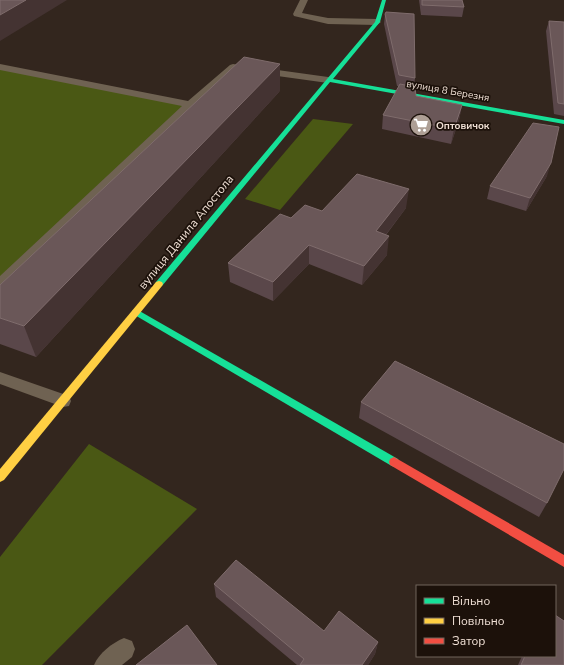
<svg xmlns="http://www.w3.org/2000/svg" width="564" height="665" viewBox="0 0 564 665" font-family="'Nunito Sans',sans-serif">
	<rect width="100%" height="100%" fill="#33261e"/>
	<g fill="#4a5814">
		<polygon points="0,67 190,104 0,284"/>
		<polygon points="313,119 353,124 280,210 245,199"/>
		<polygon points="89,444 197,509 42,665 0,665 0,557"/>
	</g>
	<g fill="none" stroke-linecap="round" stroke-linejoin="round">
		<g fill="#6f6252" fill-rule="evenodd">
			<polygon points="300,0 308,0 302,13 328,18 377,19 381,22 377,25 328,24 294,16 293,14"/>
			<polygon points="0,64 188,101 230,65 233,64 328,77 333,80 328,83 235,70 194,106 5,287 0,289 0,276 182,106 0,70"/>
			<polygon points="0,372 69,396 71,401 69,406 63,407 0,384"/>
			<path d="M124,638L132,641L135,649L132,657L122,665H94C99,653 112,643 124,638Z"/>
		</g>
		<g fill="#16e098" fill-rule="evenodd">
			<polygon points="382,0 386,0 380,22 333,79 564,120 564,124 330,82 162,286 156,286 155,284 156,282 375,22"/>
			<polygon points="136,309 398,459 399,462 398,465 394,467 390,465 133,314 132,312 133,310"/>
		</g>
		<polygon fill="#ffcf43" fill-rule="evenodd" points="159,281 162,282 163,284 162,286 4,480 0,482 0,469 156,282"/>
		<polygon fill="#f24e42" fill-rule="evenodd" points="394,457 564,555 564,567 390,465 389,462 390,459"/>
	</g>
	<g fill="#5a474a">
		<polygon points="419,0 462,0 464,7 462,17 421,15"/>
		<polygon points="385,14 415,78 414,87 416,96 462,105 459,120 451,144 382,129 383,115 399,86 397,86 384,24"/>
		<polygon points="549,21 564,22 564,116 554,114 546,31"/>
		<polygon points="280,91 36,357 0,344 0,285"/>
		<polygon points="547,176 526,211 487,199 490,186"/>
		<polygon points="406,208 386,235 387,255 362,285 309,264 273,301 230,282 228,263 322,211"/>
		<polygon points="361,402 547,503 539,517 359,418"/>
		<polygon points="214,584 324,631 378,642 375,654 368,665 297,665 216,597"/>
		<polygon points="522,656 555,656 564,665 518,665"/>
	</g>
	<g fill="#443332">
		<polygon points="26,0 67,0 0,41 0,15"/>
		<polygon points="280,64 280,91 36,357 24,326"/>
		<polygon points="462,105 459,120 451,144 454,129"/>
		<polygon points="551,163 547,176 526,211 530,198"/>
		<polygon points="409,189 406,208 374,250 376,231"/>
		<polygon points="389,236 387,255 362,285 364,266"/>
		<polygon points="309,245 309,264 273,301 273,282"/>
		<polygon points="378,642 375,654 368,665 362,665"/>
	</g>
	<g fill="#6a5758" stroke="#7f6c6c">
		<polygon points="0,0 26,0 0,15"/>
		<polygon points="422,0 462,0 464,7 422,5"/>
		<polygon points="386,12 414,14 415,78 399,75 385,14"/>
		<polygon points="549,21 564,22 564,104 558,103"/>
		<polygon points="244,57 280,64 24,326 0,318 0,285"/>
		<polygon points="400,84 415,87 416,96 462,105 454,129 383,115"/>
		<polygon points="533,123 559,127 551,163 530,198 490,186"/>
		<polygon points="357,174 409,189 376,231 389,236 364,266 309,245 273,282 228,263 280,214 291,218 305,205 322,211"/>
		<polygon points="395,361 564,444 564,469 547,503 361,402"/>
		<polygon points="236,560 324,631 339,611 378,642 362,665 300,665 304,659 214,584"/>
		<polygon points="555,615 564,621 564,665 521,665 525,656 555,656"/>
		<polygon points="187,625 217,665 136,665"/>
	</g>
	<defs>
		<g id="supermarket-disc" transform="scale(1.15)"><circle r="9.5" fill="#ae9f95" stroke="#1c110a"/><path d="M-6-5.5h2.5l.6 2H6L4.5 2H-2.5L-4.4-4H-6ZM-1.5 3.2a1.3 1.3 0 1 0 .1 0ZM3 3.2a1.3 1.3 0 1 0 .1 0Z" fill="#fff"/></g>
	</defs>
	<g fill-rule="evenodd">
		<use href="#supermarket-disc" x="421" y="125"/>
	</g>
	<g text-anchor="middle" stroke-width="3.5" stroke-linejoin="round" paint-order="stroke">
		<g font-size="10" fill="#f0e0d5" stroke="#1c110a">
			<text transform="translate(448 90) rotate(10)" y="4">вулиця 8 Березня</text>
		</g>
		<g font-size="10" font-weight="bold" fill="#f0e0d5" stroke="#1c110a" text-anchor="start">
			<text x="436" y="129">Оптовичок</text>
		</g>
		<g font-size="12" fill="#f0e0d5" stroke="#1c110a">
			<text transform="translate(186 232) rotate(-51)" y="4">вулиця Данила Апостола</text>
		</g>
	</g>
	<rect x="416" y="585" width="140" height="72" fill="#1c110a" stroke="#71645b"/>
	<rect x="424" y="598" width="20" height="6" fill="#16e098" stroke="#71645b"/>
	<text x="452" y="605" font-size="12" fill="#f0e0d5">Вільно</text>
	<rect x="424" y="618" width="20" height="6" fill="#ffcf43" stroke="#71645b"/>
	<text x="452" y="625" font-size="12" fill="#f0e0d5">Повільно</text>
	<rect x="424" y="638" width="20" height="6" fill="#f24e42" stroke="#71645b"/>
	<text x="452" y="645" font-size="12" fill="#f0e0d5">Затор</text>
</svg>
